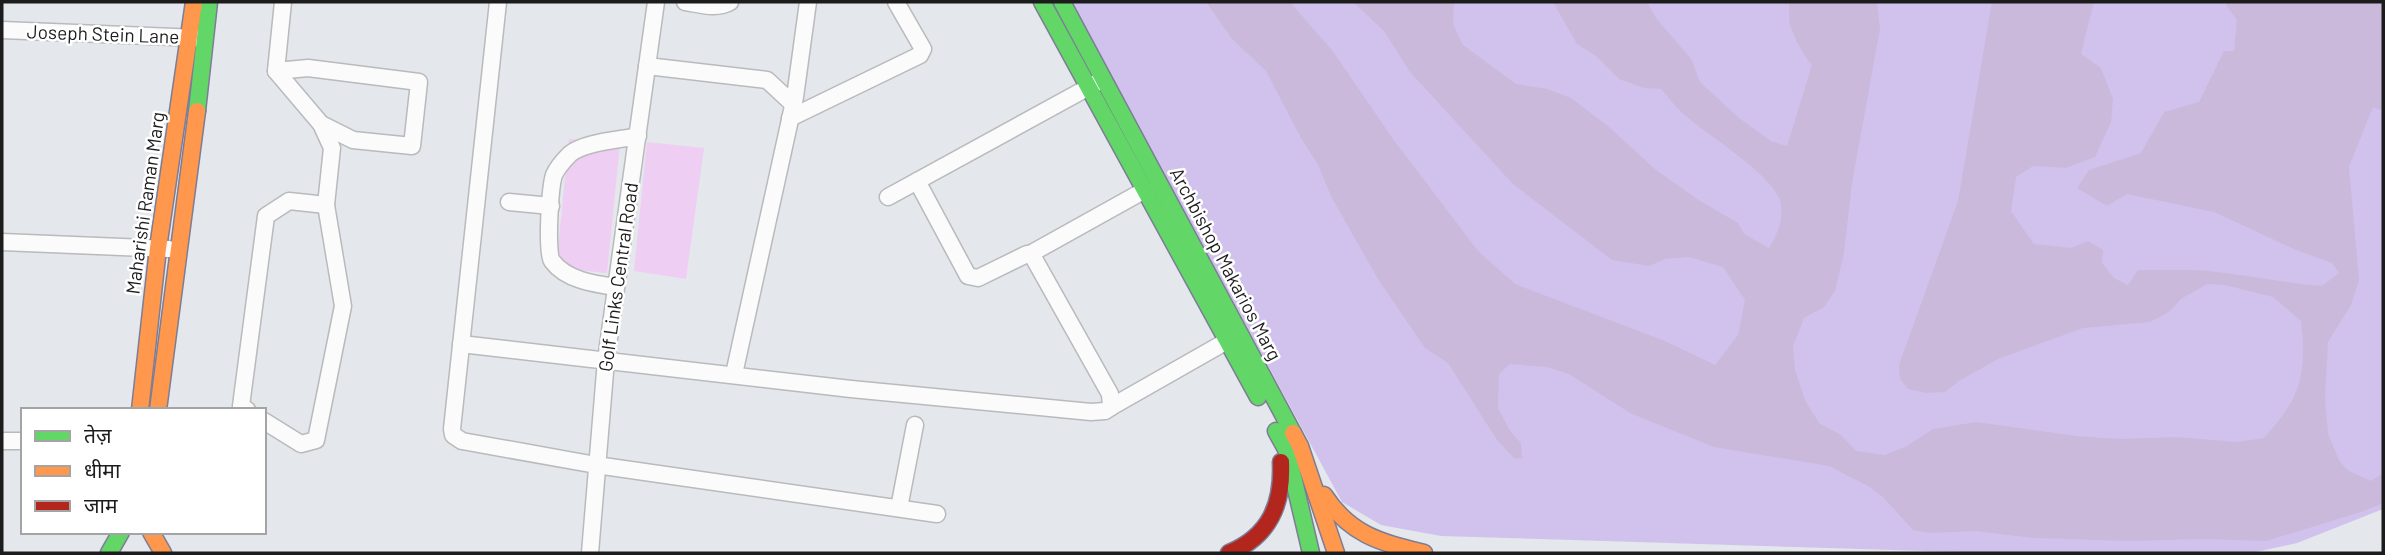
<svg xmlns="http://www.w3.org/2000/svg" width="2385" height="555" viewBox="0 0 2385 555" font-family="Barlow,'Noto Sans Devanagari',sans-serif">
	<rect width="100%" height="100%" fill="#e4e7eb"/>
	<polygon fill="#d0c2ec" points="1071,2 2383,2 2383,509 2297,543 2251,553 1992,553 1441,536 1381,525 1342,502"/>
	<path fill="#cbb9dc" d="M1206,2H1290L1332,50L1393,139L1478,251L1515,284L1665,341L1715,365L1738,335L1745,300L1723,267L1689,257L1665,259L1649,266L1612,260L1513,184L1410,72L1384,31L1353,2H1454L1453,24L1463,45L1516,84L1547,89L1571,98L1609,127L1656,170L1700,201L1738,223L1744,234L1769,248C1777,235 1785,218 1780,201C1773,175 1709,136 1687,117C1677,109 1669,98 1661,89L1644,88L1619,79L1596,56L1577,44L1553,2H1647L1656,18L1691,59L1700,82L1739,118L1771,141L1787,146L1812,65C1805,58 1793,35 1790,25C1789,18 1789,9 1789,2H1877L1880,29L1852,183L1844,253L1835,291L1824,307L1804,318L1793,346L1795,370L1805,400L1819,423L1841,435L1856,451L1885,455L1907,446L1933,429L1976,422L2076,436L2119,439L2177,437L2237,442L2264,438C2301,397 2307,375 2301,321L2273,297L2225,285L2207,284L2181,299L2169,312L2150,322L2083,328L1998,359L1959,381L1945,392L1926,393L1908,389L1900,379L1899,365L1958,201L1992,2H2094L2081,54L2101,68L2113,99L2111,122L2095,157L2066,168L2033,166L2016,177L2011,211L2034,244L2071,248L2088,241L2103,250L2102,263L2114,278L2128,285L2138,270C2161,270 2185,269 2209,271C2247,275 2284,283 2322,286L2339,273L2332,263L2296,250L2214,212L2127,194L2107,206L2077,188L2089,170L2141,153L2164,112L2199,102L2224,51H2234L2237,20L2226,5L2228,2H2383V111L2373,107L2349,167L2359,280L2351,305L2328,342L2325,397L2328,434L2340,462L2349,471L2371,481L2383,473V503L2364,511L2266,541L2202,539L2129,541L2033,538L1975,531L1931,533L1913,530L1883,497L1868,486L1829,466L1714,447L1630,413L1569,374L1547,367L1510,364L1499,374L1498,408L1510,431L1521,443L1522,459L1514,458L1497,440L1448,363L1425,348L1378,279L1332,198L1317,163L1301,138L1266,71L1232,39Z"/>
	<g fill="#efcef4">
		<polygon points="569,139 620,144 607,273 556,268"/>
		<polygon points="647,142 704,148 686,279 634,271"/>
	</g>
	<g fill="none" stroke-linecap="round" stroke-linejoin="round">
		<g stroke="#b9babc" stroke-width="19">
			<g id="street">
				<polyline points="498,2 452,429 453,435 462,441 596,465 937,514"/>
				<path d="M685,2C699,4 717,10 730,2"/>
				<polyline points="2,30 199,38"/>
				<polyline points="647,66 767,80 793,104"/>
				<polyline points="276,71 308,68 419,82 412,146 353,140 321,124"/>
				<polyline points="790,118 920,55 923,49 896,2"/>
				<polyline points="888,197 1098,82"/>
				<polyline points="509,202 551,206"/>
				<polyline points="2,242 169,249"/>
				<polyline points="1030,254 1145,190"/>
				<path d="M616,287C594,284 566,280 552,261C546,252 550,187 554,175C557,168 565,159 570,154C584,142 620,140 638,136"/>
				<polyline points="461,344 851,389 1091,412 1105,411 1111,407 1110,394 1032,255 1027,254 978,278 968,276 917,181"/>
				<polyline points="734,374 795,97 808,2"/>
				<polyline points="1111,407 1227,341"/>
				<polyline points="247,410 241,406 266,216 289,201 326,205"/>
				<polyline points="264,421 301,444 316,440 343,306 326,205 332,148 321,124 276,71 283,2"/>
				<polyline points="2,441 23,441"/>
				<polyline points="899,508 915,425"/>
				<polyline points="590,553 606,360 656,2"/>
			</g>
		</g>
		<g stroke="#7c7d96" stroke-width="19">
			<g id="fast">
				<polyline points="1042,2 1258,397"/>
				<polyline points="1062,2 1293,433"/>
				<polyline points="197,111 209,2"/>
				<polyline points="1276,431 1287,451 1311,553"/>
				<polyline points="109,553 121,532"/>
			</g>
		</g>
		<g stroke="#7c7d96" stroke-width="19">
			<g id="slow">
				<polyline points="140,410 158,248 194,2"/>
				<polyline points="158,410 197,111"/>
				<polyline points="1293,433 1300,446 1336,553"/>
				<path d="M1324,495C1350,535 1380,542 1424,553"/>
				<polyline points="151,532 163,553"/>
			</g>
		</g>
		<g stroke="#7c7d96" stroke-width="19">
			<path id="jam" d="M1229,553C1270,536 1283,504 1281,462"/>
		</g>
		<use href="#street" stroke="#fbfbfc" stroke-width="16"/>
		<use href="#fast" stroke="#63d668" stroke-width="16"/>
		<use href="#slow" stroke="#ff974d" stroke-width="16"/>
		<use href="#jam" stroke="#b3261e" stroke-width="16"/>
	</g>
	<g text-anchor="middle" stroke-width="5" stroke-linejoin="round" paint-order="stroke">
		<g font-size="19" fill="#1c1c1c" stroke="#fff">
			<text transform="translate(103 34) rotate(2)" y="7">Joseph Stein Lane</text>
			<text transform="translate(145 203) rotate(-82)" y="7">Maharishi Raman Marg</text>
			<text transform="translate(1226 264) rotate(62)" y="7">Archbishop Makarios Marg</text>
			<text transform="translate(618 277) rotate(-82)" y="7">Golf Links Central Road</text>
		</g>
	</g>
	<rect width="2385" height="555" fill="none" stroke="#1c1c1c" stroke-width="7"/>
	<rect x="21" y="408" width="245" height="126" fill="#ffffff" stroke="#a4a4a4" stroke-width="2"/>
	<rect x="35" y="431" width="35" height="10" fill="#63d668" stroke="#a4a4a4" stroke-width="2"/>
	<text x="84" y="443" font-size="21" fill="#1c1c1c">तेज़</text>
	<rect x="35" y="466" width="35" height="10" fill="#ff974d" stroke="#a4a4a4" stroke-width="2"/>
	<text x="84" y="478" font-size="21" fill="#1c1c1c">धीमा</text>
	<rect x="35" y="501" width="35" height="10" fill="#b3261e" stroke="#a4a4a4" stroke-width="2"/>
	<text x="84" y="513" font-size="21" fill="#1c1c1c">जाम</text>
</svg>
